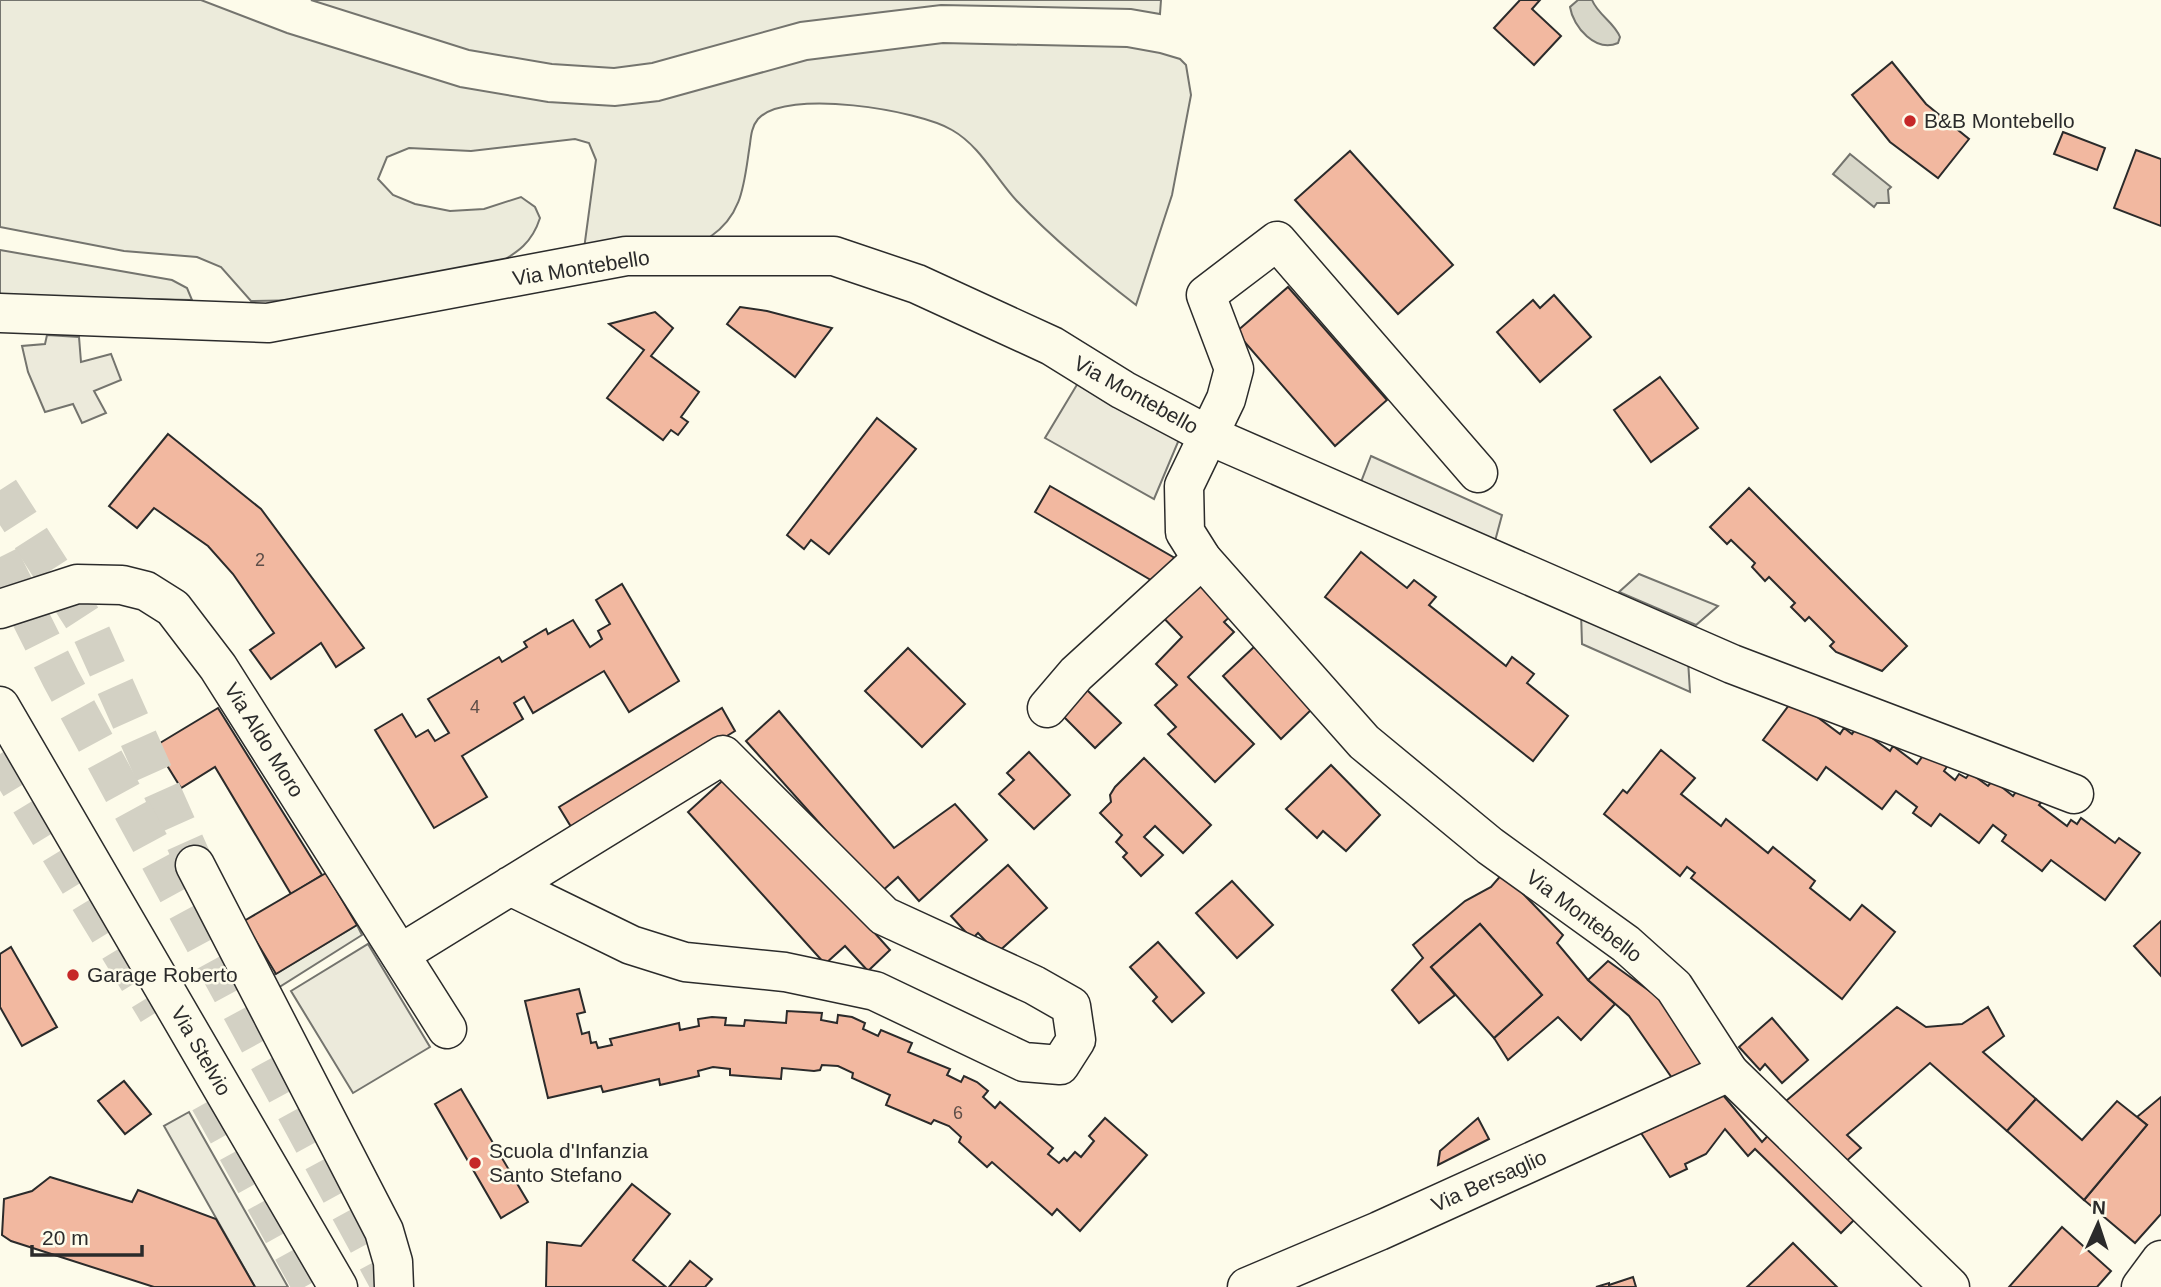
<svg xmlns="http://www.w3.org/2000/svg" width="2161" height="1287" viewBox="0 0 2161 1287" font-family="Helvetica,sans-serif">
	<rect width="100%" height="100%" fill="#fdfbea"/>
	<g fill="#ecebdb" stroke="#74746e" stroke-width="2">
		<path d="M0,0H201L287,33L460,87L548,102L615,106L659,101L807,60L943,43L1127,47L1160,53L1180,59L1186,65L1191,95L1172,195L1136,305C1093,272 1053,239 1016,200C995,177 980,146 952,130C919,110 786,88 758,119C752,126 751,135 750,144C744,181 744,214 710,237C698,246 605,247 584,249L596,160L589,143L575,139L471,151L409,148L387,157L378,179L393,195L415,204L450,211L484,209L521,197L535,207L540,218C532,243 518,252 496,265L305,300L251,301L221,267L197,257L124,251L0,227Z"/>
		<polygon points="311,0 1161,0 1160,14 1131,9 941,5 800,22 652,63 614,68 552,64 469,50"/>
		<polygon points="0,250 172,280 187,288 192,300 0,296"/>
		<polygon points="357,925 362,935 273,991 267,979"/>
	</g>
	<g fill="#eceadb" stroke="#74746e" stroke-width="2">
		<polygon points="47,335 79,337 81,362 111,354 121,380 94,391 106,413 82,423 73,404 45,412 28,372 22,346 45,344"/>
		<polygon points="1087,368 1186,423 1154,499 1045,438"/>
		<polygon points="1371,456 1502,515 1495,541 1361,482"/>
		<polygon points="1639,574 1718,606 1696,625 1619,592"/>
		<polygon points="1581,612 1688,660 1690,692 1582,644"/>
		<polygon points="368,944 430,1047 353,1093 291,991"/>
		<polygon points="189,1112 288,1287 255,1287 164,1126"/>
	</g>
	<g fill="#d8d7c9" stroke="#74746e" stroke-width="2">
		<path d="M1578,0H1592C1598,15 1614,22 1620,37L1618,43C1596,53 1573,27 1570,7Z"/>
		<polygon points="1850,154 1891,187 1888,190 1889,203 1877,203 1874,207 1833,174"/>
	</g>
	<g fill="#f2b8a0" stroke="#2b2b2b" stroke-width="2">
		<polygon points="1520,0 1540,0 1532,9 1561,36 1534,65 1494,28"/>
		<polygon points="1892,62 1926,104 1969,139 1938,178 1890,142 1852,95"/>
		<polygon points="2063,132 2105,148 2097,170 2054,154"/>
		<polygon points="2136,150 2161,159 2161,226 2114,208"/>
		<polygon points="1350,151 1453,265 1398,314 1295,200"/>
		<polygon points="1288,287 1387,400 1335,446 1236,332"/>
		<polygon points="1554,295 1591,337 1540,382 1497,332 1533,300 1540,308"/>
		<polygon points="740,307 767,311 832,328 795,377 727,324"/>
		<polygon points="655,312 673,328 651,356 699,392 681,417 688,422 678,435 671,430 663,440 607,398 644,350 609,324"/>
		<polygon points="1660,377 1698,428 1651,462 1614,410"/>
		<polygon points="877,418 916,449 829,554 811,540 804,549 787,535"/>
		<polygon points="168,434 261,509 364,648 336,667 321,643 271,679 250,650 274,633 233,574 208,546 154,508 137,528 109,506"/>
		<polygon points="1050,486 1180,561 1161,586 1035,512"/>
		<polygon points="1749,488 1907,646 1882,671 1836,652 1830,646 1834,642 1809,617 1805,621 1791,607 1795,603 1769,577 1765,581 1752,567 1755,563 1731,540 1727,544 1710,527"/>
		<polygon points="1361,552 1407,588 1414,580 1436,597 1429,605 1506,666 1512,657 1534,674 1527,683 1568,716 1533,761 1325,597"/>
		<polygon points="1194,570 1235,612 1224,622 1234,632 1188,677 1254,744 1215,782 1168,734 1176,727 1155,705 1177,685 1156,664 1182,637 1155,609"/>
		<polygon points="622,584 679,681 629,712 604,671 533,713 524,697 514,703 523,719 462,756 487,797 434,828 375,730 402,714 416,737 428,730 435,741 449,733 428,699 499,657 502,662 527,647 524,642 546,629 548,634 573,620 590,647 602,639 598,631 610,624 596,600"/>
		<polygon points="1254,647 1312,709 1281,739 1223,676"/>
		<polygon points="908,648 965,704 922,747 865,691"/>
		<polygon points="1087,690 1121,723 1095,748 1062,715"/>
		<polygon points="1798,693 1812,713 1840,734 1844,728 1852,734 1857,727 1890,751 1893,746 1917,764 1927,750 1948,765 1944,771 1955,780 1959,774 1966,778 1970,773 1988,786 1993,780 2013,796 2022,783 2044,799 2039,805 2067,826 2071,820 2077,824 2081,818 2115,843 2119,838 2140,853 2105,900 2051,860 2042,871 2002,841 2006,835 1993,825 1979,843 1940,814 1931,826 1913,813 1917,807 1896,791 1882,809 1826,767 1817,780 1763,740"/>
		<polygon points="218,708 322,875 291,894 215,767 181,788 155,746"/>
		<polygon points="722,708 735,731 573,830 559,807"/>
		<polygon points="779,711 894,848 955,804 987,840 919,901 898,877 881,892 746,741"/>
		<polygon points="1661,750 1695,778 1681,794 1721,826 1726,819 1768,853 1773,847 1815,881 1810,888 1850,920 1862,905 1895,932 1842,999 1691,878 1695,873 1687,867 1680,876 1604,814 1623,790 1627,793"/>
		<polygon points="1029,752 1070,795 1034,829 999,794 1014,780 1007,773"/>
		<polygon points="1144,758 1211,825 1183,853 1155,826 1144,837 1163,855 1141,876 1123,857 1127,853 1116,842 1122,835 1100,813 1111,802 1110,795 1115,787"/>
		<polygon points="1331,765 1380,815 1346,851 1323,831 1317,838 1286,809"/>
		<polygon points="731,773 890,950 868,971 845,946 825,964 688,812"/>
		<polygon points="1008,865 1047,908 997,953 978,933 972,939 951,916"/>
		<polygon points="326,873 357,925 276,974 244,921"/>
		<polygon points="1503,873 1563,935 1557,943 1588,980 1615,1004 1581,1040 1558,1017 1508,1060 1494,1038 1542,995 1480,924 1431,967 1455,995 1419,1023 1392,990 1423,958 1413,945 1465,901 1491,887"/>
		<polygon points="1232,881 1273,925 1237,958 1196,913"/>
		<polygon points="2161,921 2161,976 2134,946"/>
		<polygon points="1480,924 1542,995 1494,1038 1431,967"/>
		<polygon points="1158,942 1204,993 1172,1022 1153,1001 1157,997 1130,967"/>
		<polygon points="11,947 57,1027 22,1046 0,1007 0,954"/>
		<polygon points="1608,961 1655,995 1692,1034 1706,1062 1672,1078 1629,1016 1588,980"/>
		<polygon points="579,989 585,1012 577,1014 582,1034 589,1032 591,1043 596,1042 598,1048 612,1045 610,1039 679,1023 680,1030 699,1026 698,1019 712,1017 726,1018 725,1025 744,1026 745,1020 786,1023 787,1011 822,1013 821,1020 837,1023 838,1015 852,1017 865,1023 863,1029 878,1036 881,1030 912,1043 908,1052 950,1069 947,1075 961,1082 964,1076 977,1082 988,1091 983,1097 995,1108 1000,1102 1053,1148 1048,1154 1059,1163 1064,1158 1067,1161 1075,1152 1081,1157 1094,1141 1089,1136 1105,1118 1147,1155 1080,1231 1057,1209 1052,1215 992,1162 987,1167 959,1142 961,1137 949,1126 934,1120 931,1124 886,1105 890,1095 852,1078 853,1073 838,1066 822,1065 820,1070 814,1071 782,1068 781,1079 730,1075 730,1069 713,1067 698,1071 699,1076 660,1085 659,1079 603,1092 601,1086 548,1098 525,1001"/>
		<polygon points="1897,1007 1926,1027 1962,1024 1988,1007 2004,1036 1983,1052 2036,1099 2007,1131 1930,1063 1847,1135 1861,1148 1842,1165 1780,1106"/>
		<polygon points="1772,1018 1808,1060 1782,1083 1765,1064 1760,1070 1739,1047"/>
		<polygon points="124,1081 151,1114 125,1134 98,1101"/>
		<polygon points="461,1089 528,1202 501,1218 435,1104"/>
		<polygon points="1723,1095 1762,1142 1778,1125 1864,1210 1841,1233 1755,1149 1748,1156 1725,1129 1706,1154 1685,1164 1687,1169 1670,1177 1641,1133"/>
		<polygon points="2161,1097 2161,1214 2135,1243 2084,1200 2147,1125 2137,1117"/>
		<polygon points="2036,1099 2082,1140 2117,1101 2147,1125 2084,1200 2007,1131"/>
		<polygon points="1478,1118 1489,1139 1438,1165 1440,1151"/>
		<polygon points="50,1177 132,1202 138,1190 216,1219 255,1287 154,1287 11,1241 2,1235 4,1199 32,1191"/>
		<polygon points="632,1184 670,1214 633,1260 666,1287 546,1287 547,1242 581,1246"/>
		<polygon points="2062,1227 2111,1271 2097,1287 2009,1287"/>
		<polygon points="1793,1243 1837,1287 1747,1287 1759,1276"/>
		<polygon points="690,1261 712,1279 705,1287 669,1287"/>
		<polygon points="1633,1277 1636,1287 1596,1287 1609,1283 1609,1285"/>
	</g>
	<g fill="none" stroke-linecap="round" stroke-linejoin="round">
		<g stroke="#d3d1c4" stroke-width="38" stroke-dasharray="38 19" stroke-linecap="butt">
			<polyline points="0,490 90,630 195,865"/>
			<polyline points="0,557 61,679 391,1287"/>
			<polyline points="0,754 157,1012"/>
			<polyline points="209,1101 312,1287"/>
		</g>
		<g stroke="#2b2b2b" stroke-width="41">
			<g id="minor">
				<polyline points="0,313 268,323 626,256 834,256 917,284 1052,346 1123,390 1208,435 1732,664 2074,794"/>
				<polyline points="1478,473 1277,241 1206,295 1234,369 1226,399 1184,486 1185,532 1202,559 1364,742 1490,846 1626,944 1674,987 1729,1072 1950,1287"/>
				<polyline points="0,609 77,584 122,585 146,591 173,608 218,667 447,1029"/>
				<polyline points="0,706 338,1287"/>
				<polyline points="1047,708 1076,674 1202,559"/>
				<polyline points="400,954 723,755 884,916 1034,985 1071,1006 1076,1040 1060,1065 1024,1062 875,991 785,972 685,962 631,945 510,886"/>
				<polyline points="1247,1287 1379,1231 1729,1072"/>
				<polyline points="2141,1287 2161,1260"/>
			</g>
		</g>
		<g stroke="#2b2b2b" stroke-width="41">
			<polyline id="highway" points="195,865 384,1231 393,1262 394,1287"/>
		</g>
		<use href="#minor" stroke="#fdfbea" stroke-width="38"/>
		<use href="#highway" stroke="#fdfbea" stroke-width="38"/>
	</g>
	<g fill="#c62828" stroke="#fdfbea" stroke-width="2.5">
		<circle cx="1910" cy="121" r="7"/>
		<circle cx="73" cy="975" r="7"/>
		<circle cx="475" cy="1163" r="7"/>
	</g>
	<g text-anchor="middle" stroke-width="5" stroke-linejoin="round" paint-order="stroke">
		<g font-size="18" fill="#5d4e48">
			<text x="260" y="566">2</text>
			<text x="475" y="713">4</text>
			<text x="958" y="1119">6</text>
		</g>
		<g font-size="21" fill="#2b2b2b" stroke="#fdfbea" text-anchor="start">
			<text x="1924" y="128">B&amp;B Montebello</text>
			<text x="87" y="982">Garage Roberto</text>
			<text x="489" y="1158">Scuola d'Infanzia<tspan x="489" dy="24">Santo Stefano</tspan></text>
		</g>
		<g font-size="21" fill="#2b2b2b" stroke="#fdfbea">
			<text transform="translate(581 268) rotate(-9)" y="7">Via Montebello</text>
			<text transform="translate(1136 395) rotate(29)" y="7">Via Montebello</text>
			<text transform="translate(264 740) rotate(58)" y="7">Via Aldo Moro</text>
			<text transform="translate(1584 916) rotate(37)" y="7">Via Montebello</text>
			<text transform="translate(201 1051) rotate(60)" y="7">Via Stelvio</text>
			<text transform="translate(1489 1181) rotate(-24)" y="7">Via Bersaglio</text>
		</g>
	</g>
	<g transform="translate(2098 1224) rotate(3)" stroke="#fdfbea" stroke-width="5" paint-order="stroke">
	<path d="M0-5L12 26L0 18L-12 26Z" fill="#2b2b2b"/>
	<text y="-10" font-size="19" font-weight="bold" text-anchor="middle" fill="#2b2b2b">N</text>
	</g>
	<path d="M32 1245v10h110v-10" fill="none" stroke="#2b2b2b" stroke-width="3.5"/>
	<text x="42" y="1245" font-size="21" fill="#2b2b2b" stroke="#fdfbea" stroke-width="5" paint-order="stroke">20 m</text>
</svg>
